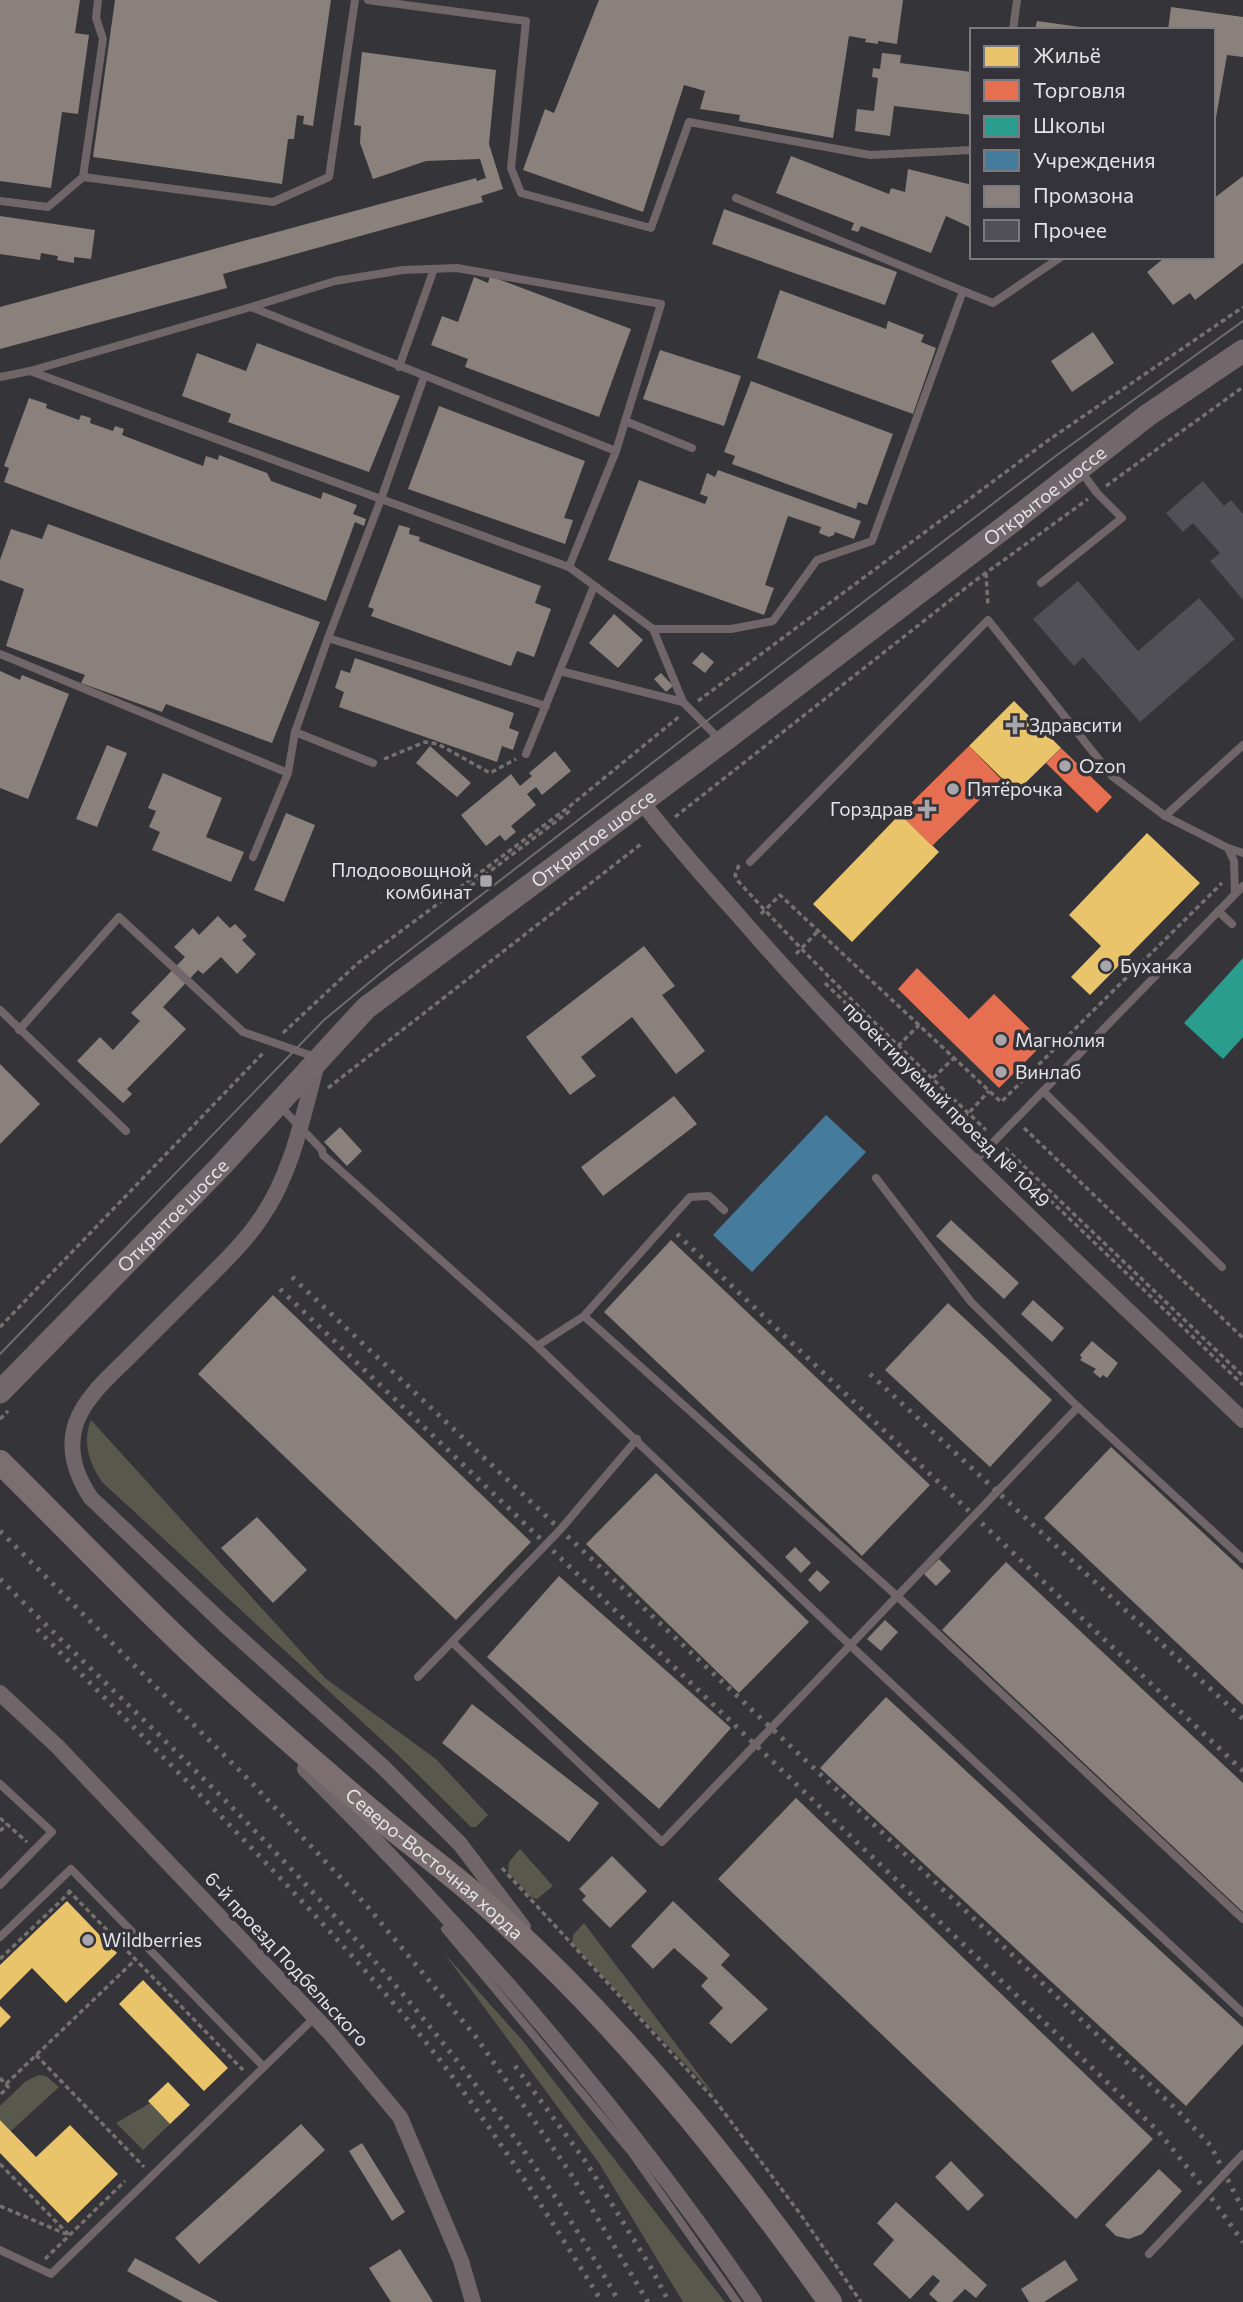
<svg xmlns="http://www.w3.org/2000/svg" width="1243" height="2302" viewBox="0 0 1243 2302" font-family="Commissioner,sans-serif">
	<rect width="100%" height="100%" fill="#353438"/>
	<g fill="#58594c">
		<path d="M91,1420L325,1678L436,1759L488,1815L476,1827H471L397,1754L102,1482C89,1463 82,1442 91,1420Z"/>
		<polygon points="520,1849 553,1886 537,1899 531,1897 508,1872 509,1862"/>
		<polygon points="584,1923 716,2097 572,1943 573,1935"/>
		<polygon points="444,1953 522,2040 725,2302 683,2302 599,2163"/>
		<polygon points="39,2075 46,2076 59,2087 11,2131 0,2120 0,2106 26,2081"/>
		<polygon points="150,2103 170,2124 143,2150 116,2123"/>
	</g>
	<g fill="#e9c46a">
		<polygon points="1014,701 1061,748 1016,792 969,746"/>
		<polygon points="900,814 939,852 852,942 813,904"/>
		<polygon points="1147,833 1200,883 1090,995 1071,977 1101,946 1069,915"/>
		<polygon points="67,1901 117,1953 66,2003 32,1968 0,2000 0,1965"/>
		<polygon points="143,1980 228,2068 204,2091 119,2004"/>
		<polygon points="0,2006 11,2017 0,2028"/>
		<polygon points="168,2082 190,2105 170,2124 148,2101"/>
		<polygon points="0,2120 36,2157 70,2125 118,2174 68,2223 0,2153"/>
	</g>
	<g fill="#e76f51">
		<polygon points="969,746 1001,779 932,846 900,814"/>
		<polygon points="1061,748 1112,797 1097,813 1046,763"/>
		<polygon points="917,968 969,1019 994,994 1044,1043 999,1088 898,989"/>
	</g>
	<polygon fill="#2a9d8f" points="1243,958 1243,1037 1223,1059 1184,1023"/>
	<polygon fill="#457b9d" points="826,1115 866,1152 752,1272 713,1235"/>
	<g fill="#8a817c">
		<polygon points="0,0 80,0 75,33 89,35 78,114 62,112 51,188 0,181"/>
		<polygon points="115,0 331,0 313,126 303,124 304,116 297,115 294,139 288,139 282,184 93,157"/>
		<polygon points="599,0 903,0 897,44 878,41 878,44 865,42 866,39 849,36 833,138 739,121 740,115 700,109 705,91 684,85 643,212 523,170 545,109 554,113"/>
		<polygon points="1171,7 1243,17 1243,57 1227,55 1215,123 1213,30 1168,30"/>
		<polygon points="1037,21 1087,28 1087,30 1035,30"/>
		<polygon points="362,52 496,70 489,144 503,189 481,196 483,202 223,274 227,288 0,349 0,307 476,178 477,181 486,178 480,159 426,161 373,179 360,143 361,126 354,125"/>
		<polygon points="882,53 901,55 900,63 972,72 972,115 894,106 890,136 855,131 857,109 874,111 878,78 872,77 873,68 880,69"/>
		<polygon points="791,156 889,194 891,188 905,192 908,169 972,185 972,228 946,216 931,253 861,226 858,232 851,230 854,223 776,193"/>
		<polygon points="1243,176 1243,263 1195,300 1190,293 1173,305 1147,272 1163,259 1162,257 1213,257 1213,199"/>
		<polygon points="724,209 897,272 885,305 712,244"/>
		<polygon points="0,216 95,230 91,259 74,257 74,263 57,260 58,256 41,253 40,260 0,254"/>
		<polygon points="490,276 631,329 599,417 465,367 468,359 431,345 442,316 458,322 474,277 488,283"/>
		<polygon points="780,290 886,329 888,321 924,335 921,342 936,348 913,414 757,358"/>
		<polygon points="1093,332 1114,363 1072,392 1051,361"/>
		<polygon points="257,343 400,396 369,472 228,422 231,414 182,396 197,353 246,371"/>
		<polygon points="660,350 741,376 724,426 643,399"/>
		<polygon points="751,381 893,434 867,505 858,502 856,509 732,464 735,456 724,452"/>
		<polygon points="29,398 47,404 46,408 79,420 81,415 91,418 90,423 113,431 115,426 124,429 122,435 203,466 206,456 218,460 219,455 267,473 271,481 321,499 323,492 357,505 353,514 366,519 364,526 355,522 326,601 4,482 9,468 4,466"/>
		<polygon points="439,406 585,461 564,518 573,520 565,544 408,489"/>
		<polygon points="718,470 861,521 854,539 835,532 834,535 829,537 819,533 821,527 788,516 765,585 774,588 764,615 608,560 639,480 705,504 708,497 700,494 707,473 715,477"/>
		<polygon points="48,524 320,622 272,743 166,704 162,712 81,683 85,675 6,646 24,589 0,580 0,560 11,529 42,539"/>
		<polygon points="399,525 410,528 409,534 420,537 419,541 541,586 535,603 551,609 534,657 517,651 511,666 371,616 374,609 368,607"/>
		<polygon points="614,614 643,640 618,668 589,643"/>
		<polygon points="702,652 714,662 705,673 692,663"/>
		<polygon points="355,658 514,713 509,728 519,732 513,750 502,746 497,762 339,707 344,692 335,688 341,670 350,673"/>
		<polygon points="0,671 20,680 22,675 69,694 28,799 0,788"/>
		<polygon points="661,673 673,686 666,692 654,679"/>
		<polygon points="107,745 127,753 97,827 76,819"/>
		<polygon points="430,746 471,783 457,797 416,763"/>
		<polygon points="555,751 571,771 542,795 536,787 527,794 536,805 511,826 516,832 505,841 500,835 486,846 461,815 511,774 520,786 532,776 529,773"/>
		<polygon points="163,773 222,798 206,837 244,852 231,882 152,850 160,832 149,827 156,811 148,808"/>
		<polygon points="286,813 315,825 284,902 254,890"/>
		<polygon points="218,916 230,928 235,924 247,936 242,940 256,954 237,974 221,957 203,974 198,970 163,1007 186,1029 127,1089 132,1094 123,1103 77,1061 100,1037 113,1050 140,1021 131,1013 185,957 174,947 193,928 199,935"/>
		<polygon points="644,946 675,986 662,995 705,1051 676,1074 632,1017 581,1057 596,1076 570,1095 526,1037"/>
		<polygon points="0,1064 40,1104 0,1144"/>
		<polygon points="674,1096 697,1124 603,1196 581,1167"/>
		<polygon points="340,1127 362,1151 347,1166 324,1142"/>
		<polygon points="951,1220 1019,1283 1004,1299 936,1236"/>
		<polygon points="671,1240 930,1485 862,1556 604,1312"/>
		<polygon points="273,1295 531,1542 456,1620 198,1374"/>
		<polygon points="1033,1300 1064,1328 1052,1342 1021,1314"/>
		<polygon points="948,1303 1052,1400 990,1467 885,1370"/>
		<polygon points="1092,1341 1118,1363 1107,1378 1103,1375 1100,1378 1093,1372 1096,1369 1080,1360 1082,1358 1080,1355"/>
		<polygon points="1111,1447 1243,1570 1243,1705 1044,1518"/>
		<polygon points="656,1473 809,1622 739,1693 586,1544"/>
		<polygon points="257,1517 307,1570 273,1603 221,1548"/>
		<polygon points="795,1547 811,1563 801,1573 785,1557"/>
		<polygon points="939,1559 951,1571 936,1586 924,1574"/>
		<polygon points="1006,1562 1243,1783 1243,1912 942,1630"/>
		<polygon points="817,1570 830,1582 820,1592 808,1580"/>
		<polygon points="559,1576 731,1728 659,1809 487,1657"/>
		<polygon points="885,1620 898,1632 881,1651 867,1639"/>
		<polygon points="886,1697 1243,2027 1243,2044 1186,2106 820,1768"/>
		<polygon points="472,1704 599,1803 569,1842 442,1743"/>
		<polygon points="796,1798 1153,2139 1076,2219 718,1879"/>
		<polygon points="612,1856 647,1891 610,1928 582,1900 586,1896 579,1889"/>
		<polygon points="673,1901 730,1955 721,1965 768,2009 731,2044 709,2023 723,2008 701,1986 708,1978 674,1948 653,1969 631,1946"/>
		<polygon points="301,2124 325,2150 199,2264 175,2238"/>
		<polygon points="362,2143 405,2212 392,2221 349,2151"/>
		<polygon points="951,2161 984,2195 968,2211 935,2177"/>
		<polygon points="1159,2169 1182,2191 1142,2234 1129,2239 1116,2236 1105,2225"/>
		<polygon points="896,2202 987,2285 976,2298 965,2289 952,2302 938,2302 929,2294 940,2281 933,2275 910,2299 873,2264 894,2240 877,2223"/>
		<polygon points="400,2249 433,2302 391,2302 369,2268"/>
		<polygon points="135,2258 219,2302 183,2302 127,2271"/>
		<polygon points="1065,2260 1078,2280 1044,2302 1029,2302 1021,2289"/>
	</g>
	<g fill="#515057">
		<polygon points="1203,481 1224,506 1231,500 1243,514 1243,600 1210,561 1220,553 1193,523 1183,532 1166,513"/>
		<polygon points="1078,581 1138,651 1199,598 1235,639 1140,722 1083,657 1074,666 1033,619"/>
	</g>
	<g fill="none" stroke-linecap="round" stroke-linejoin="round">
		<g stroke="#767071" stroke-width="3.5" stroke-dasharray="5 3.5" stroke-linecap="butt">
			<polyline points="1106,486 1243,387"/>
			<polyline points="986,573 988,607"/>
			<polyline points="698,701 1050,439 1243,307"/>
			<polyline points="384,759 425,742 438,744 490,773 516,759"/>
			<polyline points="675,817 972,583 1088,499"/>
			<path d="M739,865L735,875L738,881C817,968 901,1049 986,1130"/>
			<polyline points="464,891 571,810"/>
			<polyline points="761,914 780,895 1001,1102 1222,883"/>
			<polyline points="796,954 818,931"/>
			<polyline points="825,983 983,1136"/>
			<polyline points="283,1033 358,963 570,806 681,715"/>
			<polyline points="898,1046 919,1025"/>
			<polyline points="933,1078 954,1058"/>
			<polyline points="328,1088 641,844"/>
			<polyline points="964,1118 989,1091"/>
			<polyline points="1024,1128 1243,1338"/>
			<polyline points="1005,1148 1243,1376"/>
			<polyline points="1001,1153 1243,1385"/>
			<polyline points="0,1327 265,1051"/>
			<polyline points="0,1419 8,1411"/>
			<polyline points="0,1818 27,1842"/>
			<polyline points="0,1831 7,1824"/>
			<polyline points="502,1868 714,2099 801,2215 861,2302"/>
			<polyline points="68,1890 243,2070"/>
			<polyline points="0,1959 70,1892"/>
			<polyline points="36,2055 144,2167"/>
			<polyline points="0,2078 8,2087 0,2095"/>
			<polyline points="6,2084 136,1959"/>
			<polyline points="0,2164 69,2235"/>
			<polyline points="0,2206 66,2234"/>
			<polyline points="45,2259 125,2181"/>
		</g>
		<g stroke="#706568" stroke-width="8">
			<polyline points="368,0 526,21 511,168 521,193 651,228 689,122 870,155 972,150"/>
			<polyline points="1013,30 1017,0"/>
			<polyline points="83,177 103,39 96,18 98,0"/>
			<polyline points="0,201 48,207 83,177 273,202 329,177 355,0"/>
			<polyline points="963,291 993,303 1061,257"/>
			<polyline points="251,307 335,281 403,270 457,268 661,304 616,451"/>
			<polyline points="399,367 434,269"/>
			<polyline points="30,371 251,307 616,451 569,567 381,499 424,377"/>
			<polyline points="0,377 30,371 381,499 328,638"/>
			<polyline points="625,421 692,448"/>
			<polyline points="569,567 653,629 683,702 720,740"/>
			<polyline points="1041,583 1122,518 1097,493 1080,470"/>
			<polyline points="653,629 731,629 773,621 817,560 872,541 963,291 736,198"/>
			<polyline points="0,654 288,773 295,732 328,638 546,706"/>
			<polyline points="560,671 683,702"/>
			<polyline points="295,732 373,763"/>
			<polyline points="526,754 594,586"/>
			<polyline points="1165,816 1243,745"/>
			<polyline points="1228,848 1234,861 1235,893"/>
			<polyline points="253,857 288,773"/>
			<polyline points="750,862 988,620 1112,776 1165,816 1228,848 1243,853"/>
			<polyline points="1218,911 1232,924"/>
			<polyline points="0,1010 126,1131"/>
			<polyline points="19,1030 119,917 243,1032 315,1057"/>
			<polyline points="1043,1091 1222,1267"/>
			<polyline points="279,1105 322,1150 323,1155 537,1346 850,1645 1243,2013"/>
			<polyline points="974,1162 1243,886"/>
			<polyline points="876,1178 971,1302 1078,1407 1243,1559"/>
			<polyline points="584,1316 897,1596 1243,1919"/>
			<polyline points="537,1346 584,1316 690,1197 709,1196 724,1210"/>
			<polyline points="452,1642 662,1842 1078,1407"/>
			<polyline points="418,1677 560,1530 637,1439"/>
			<polyline points="0,1784 52,1832 0,1885"/>
			<polyline points="445,1929 632,2153 737,2302"/>
			<polyline points="0,1937 71,1869 264,2067 51,2274 0,2250"/>
			<polyline points="264,2067 315,2017"/>
			<polyline points="1149,2254 1243,2154"/>
		</g>
		<g stroke="#706568" stroke-width="16">
			<path d="M641,801C671,840 704,877 737,914C893,1094 1071,1255 1243,1420"/>
			<path d="M317,1064C303,1115 292,1174 261,1218C245,1242 225,1261 204,1282C179,1307 154,1332 129,1357C110,1376 85,1397 76,1423C67,1449 76,1476 91,1498L224,1624L383,1767L460,1844L523,1927"/>
			<polyline points="0,1693 57,1746 330,2033 400,2117 461,2261 473,2302"/>
			<path d="M305,1769C470,1933 623,2109 754,2302"/>
		</g>
		<path stroke="#72676a" stroke-width="23" id="s1" d="M0,1392L221,1166L366,1008L722,742L1010,523L1148,415L1243,351"/>
		<path stroke="#7b6f71" stroke-width="24" id="s2" d="M0,1462C69,1530 136,1601 207,1667C263,1718 320,1768 377,1816C409,1843 443,1867 475,1895C611,2013 726,2155 830,2302"/>
		<polyline stroke="#716c6e" stroke-width="2" points="0,1354 324,1020 388,967 704,723 1057,455 1243,321"/>
		<g stroke="#716c6e" stroke-width="5" stroke-dasharray="3.5 7" stroke-linecap="butt">
			<polyline points="677,1234 1243,1771"/>
			<polyline points="292,1277 1176,2109 1211,2146 1243,2210"/>
			<polyline points="280,1289 1158,2131 1207,2192 1243,2242"/>
			<polyline points="870,1374 1243,1719"/>
			<polyline points="0,1531 250,1781 367,1906 476,2037 569,2171 648,2302"/>
			<path d="M0,1579C84,1664 172,1745 255,1831C393,1974 522,2128 619,2302"/>
			<path d="M37,1629C129,1723 222,1815 311,1911C354,1958 397,2005 436,2055C497,2134 550,2218 602,2302"/>
			<polyline points="515,2066 586,2162 650,2266 669,2302"/>
		</g>
	</g>
	<g fill="#a7a6aa" stroke="#343339" stroke-width="2.5">
		<path d="M1011.5 714.5h7v7h7v7h-7v7h-7v-7h-7v-7h7z"/>
		<circle cx="1065" cy="766" r="7"/>
		<circle cx="953" cy="789" r="7"/>
		<path d="M923.5 798.5h7v7h7v7h-7v7h-7v-7h-7v-7h7z"/>
		<rect x="479" y="874" width="14" height="14" rx="3.5"/>
		<circle cx="1106" cy="966" r="7"/>
		<circle cx="1001" cy="1040" r="7"/>
		<circle cx="1001" cy="1072" r="7"/>
		<circle cx="88" cy="1940" r="7"/>
	</g>
	<g text-anchor="middle" stroke-width="7" stroke-linejoin="round" paint-order="stroke">
		<g font-size="19" fill="#e4e4e8" stroke="#343339">
			<text dy="7" stroke="none"><textPath href="#s1" startOffset="1381">Открытое шоссе</textPath></text>
			<text dy="7" stroke="none"><textPath href="#s1" startOffset="814">Открытое шоссе</textPath></text>
			<text transform="translate(947 1104) rotate(45)" y="7">проектируемый проезд № 1049</text>
			<text dy="7" stroke="none"><textPath href="#s1" startOffset="247">Открытое шоссе</textPath></text>
			<text dy="7" stroke="none"><textPath href="#s2" startOffset="592">Северо-Восточная хорда</textPath></text>
			<text transform="translate(287 1959) rotate(47)" y="7">6-й проезд Подбельского</text>
		</g>
		<g font-size="19" fill="#e4e4e8" stroke="#343339" text-anchor="start">
			<text x="1029" y="732">Здравсити</text>
			<text x="1079" y="773">Ozon</text>
			<text x="967" y="796">Пятёрочка</text>
			<text x="913" y="816" text-anchor="end">Горздрав</text>
			<text x="472" y="877" text-anchor="end">Плодоовощной<tspan x="472" dy="22">комбинат</tspan></text>
			<text x="1120" y="973">Буханка</text>
			<text x="1015" y="1047">Магнолия</text>
			<text x="1015" y="1079">Винлаб</text>
			<text x="102" y="1947">Wildberries</text>
		</g>
	</g>
	<rect x="970" y="28" width="245" height="231" fill="#343339" stroke="#7a7a7f" stroke-width="2"/>
	<rect x="984" y="46" width="35" height="21" fill="#e9c46a" stroke="#7a7a7f" stroke-width="2"/>
	<text x="1033" y="63" font-size="21" fill="#e4e4e8">Жильё</text>
	<rect x="984" y="80" width="35" height="21" fill="#e76f51" stroke="#7a7a7f" stroke-width="2"/>
	<text x="1033" y="98" font-size="21" fill="#e4e4e8">Торговля</text>
	<rect x="984" y="116" width="35" height="21" fill="#2a9d8f" stroke="#7a7a7f" stroke-width="2"/>
	<text x="1033" y="133" font-size="21" fill="#e4e4e8">Школы</text>
	<rect x="984" y="150" width="35" height="21" fill="#457b9d" stroke="#7a7a7f" stroke-width="2"/>
	<text x="1033" y="168" font-size="21" fill="#e4e4e8">Учреждения</text>
	<rect x="984" y="186" width="35" height="21" fill="#8a817c" stroke="#7a7a7f" stroke-width="2"/>
	<text x="1033" y="203" font-size="21" fill="#e4e4e8">Промзона</text>
	<rect x="984" y="220" width="35" height="21" fill="#515057" stroke="#7a7a7f" stroke-width="2"/>
	<text x="1033" y="238" font-size="21" fill="#e4e4e8">Прочее</text>
</svg>
